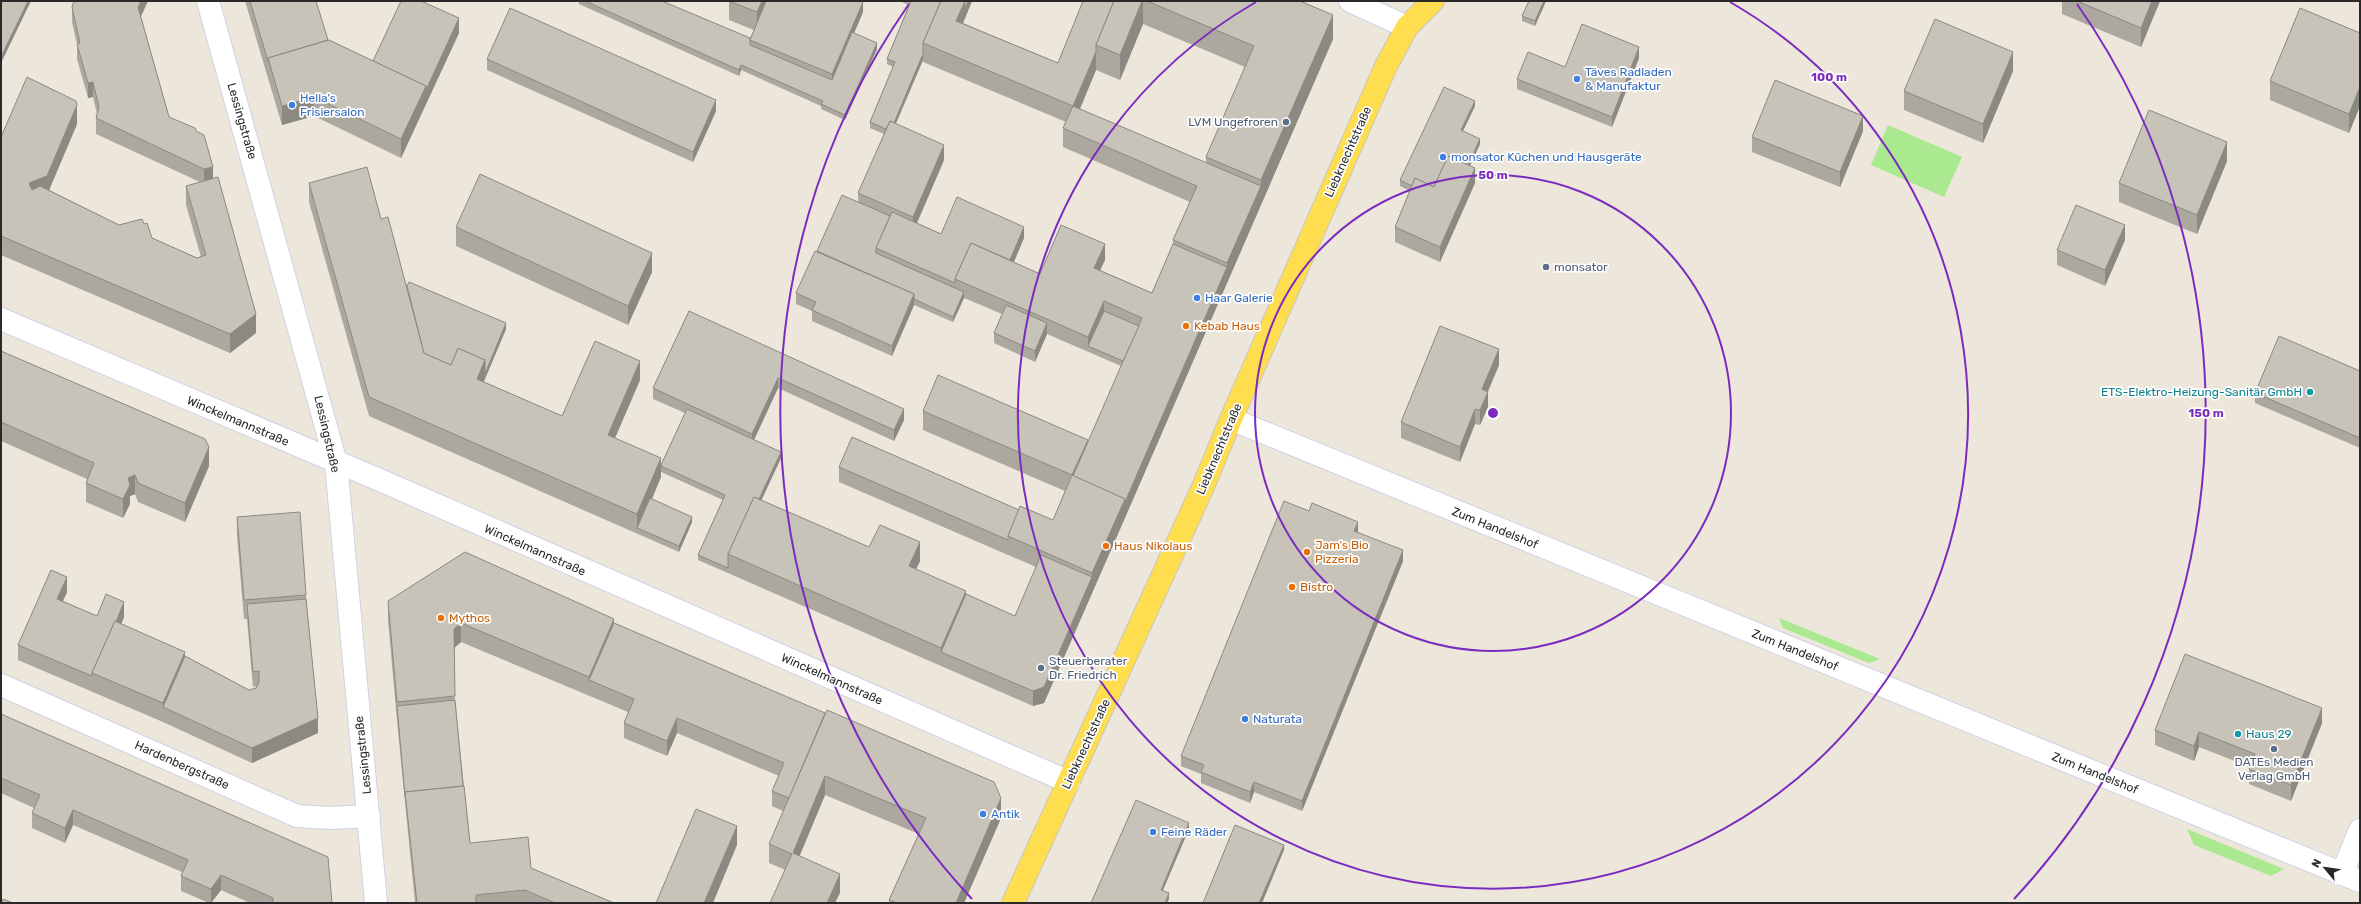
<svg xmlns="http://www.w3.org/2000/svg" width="2361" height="904" viewBox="0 0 2361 904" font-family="Rubik,sans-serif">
	<rect width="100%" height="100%" fill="#ede6da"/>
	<g fill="#aae990">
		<polygon points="1888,125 1962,157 1944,197 1871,165"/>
		<polygon points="1779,618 1880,659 1869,663 1783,628"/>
		<polygon points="2187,829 2284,869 2271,876 2194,845"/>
	</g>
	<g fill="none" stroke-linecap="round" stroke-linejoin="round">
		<g stroke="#cfd2e4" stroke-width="24">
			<g id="minor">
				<polyline points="208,1 336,463 376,903"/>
				<polyline points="1350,1 1407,27"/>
				<polyline points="1,319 389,484 1069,782"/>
				<polyline points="1231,419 2360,881"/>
				<polyline points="1,685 297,816 331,818 369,816"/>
				<polyline points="2342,874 2360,830"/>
			</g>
		</g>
		<g stroke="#c7c7c7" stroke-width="24">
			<polyline id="major" points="1013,903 1203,487 1231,419 1386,66 1407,27 1433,1"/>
		</g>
		<use href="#minor" stroke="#fff" stroke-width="22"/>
		<use href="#major" stroke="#fede4e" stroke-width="22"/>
	</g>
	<g fill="#aca89f" fill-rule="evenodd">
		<polygon points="245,1 316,1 328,40 373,61 459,33 401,158 314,116 282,125"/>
		<polygon points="579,1 662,1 750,38 754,30 729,20 729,1 863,12 854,33 877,49 845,120 821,109 821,106 741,70 739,76 579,4"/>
		<path d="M899,1H972L963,23L1058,63L1083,1H1300L1333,39L1044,703L1033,706L698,560V555L723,500L661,472V477L652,499L692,522L679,552L369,416L309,202V183L381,219L407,286L506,329L483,382L562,416L640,380L615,438L661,465L685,413L653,399V388L689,311L904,420L894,441L778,388L754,440L781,458L761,500L869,547L920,561L916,569L966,594L1015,616L1036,567L839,482V467L1019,510L1053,520L1065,491L923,430V411L1088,443L1121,366L1047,334L1035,362L994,343V333L1002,314L964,298L953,322L914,305L892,356L812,321V311L796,304V293L817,251L858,202V193L884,134L870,128V122L893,67L887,64V59L909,5ZM1143,24L1245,67L1206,157V163L1080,109L1096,70L1120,80ZM923,60V62L1066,122L1063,128V147L1190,202L1173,240V244L1152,293L1100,270L1105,260L1040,274L1014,262L1024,238L941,234L917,223L944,160L896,124Z"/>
		<polygon points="1529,1 1546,1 1535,26 1522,21 1522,16"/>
		<polygon points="2062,1 2160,1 2141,47 2062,14"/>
		<polygon points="72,7 141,17 169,117 213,178 256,333 230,353 1,255 1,137 77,124 49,190 119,225 144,224 152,238 197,258 201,257 186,205 186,186 200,182 96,134 96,118 97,114 93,97 88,98 77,59 77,44 72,22"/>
		<polygon points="2360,33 2360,106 2349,133 2270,100 2270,81"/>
		<polygon points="1639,58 1612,127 1517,89 1517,79 1565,67"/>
		<polygon points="487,59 716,111 693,162 487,70"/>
		<polygon points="2013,71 1983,143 1904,110 1904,91"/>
		<polygon points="1475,106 1463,131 1480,144 1470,166 1475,183 1440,262 1395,242 1395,227 1410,191 1400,186 1400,180"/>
		<polygon points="1863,131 1840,187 1752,152 1752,137"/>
		<polygon points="2227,161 2197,234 2119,202 2119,183"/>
		<polygon points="456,227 652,272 628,325 456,246"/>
		<polygon points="2125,240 2105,286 2057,265 2057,250"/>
		<polygon points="1,351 209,466 185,522 138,502 135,494 130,496 130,504 123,518 86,502 86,483 87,479 1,441"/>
		<polygon points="1499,365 1488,392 1488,407 1480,425 1475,424 1460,462 1401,438 1401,422"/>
		<polygon points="2360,371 2360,448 2255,403 2255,393"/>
		<polygon points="237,517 306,595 318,733 252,763 163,722 18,660 18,645 67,592 63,601 97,616 124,617 121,624 185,656 249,690 256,688 256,686 253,687 247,619 244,619 237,536"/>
		<polygon points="1358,532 1403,561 1302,811 1254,792 1250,803 1201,783 1201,774 1181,766 1181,756"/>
		<polygon points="388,601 614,623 1001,818 964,903 889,903 889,900 919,834 825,795 799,856 840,893 769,863 769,844 783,811 772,806 772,791 779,776 677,733 667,756 624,738 624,723 628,712 461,642 454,648 455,700 470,843 531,868 614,903 415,903 397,721 388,620"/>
		<polygon points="1,714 332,903 250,903 221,890 211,903 209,903 181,891 181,876 182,872 73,825 65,843 32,828 32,813 34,808 1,793"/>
		<polygon points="2322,723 2291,801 2249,784 2249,769 2250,767 2199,747 2194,761 2155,745 2155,730"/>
	</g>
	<g fill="#8c8882">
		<polygon points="28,1 31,1 1,63 1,57"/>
		<polygon points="141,1 148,1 138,23 138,7"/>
		<polygon points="762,1 770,1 757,31 757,12"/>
		<polygon points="965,1 972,1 956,40 956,21"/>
		<polygon points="1142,1 1143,1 1143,24 1120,80 1120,55"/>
		<polygon points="1544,1 1546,1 1535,26 1535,21"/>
		<polygon points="2152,1 2160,1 2141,47 2141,28"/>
		<polygon points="863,2 863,12 832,85 832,74"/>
		<polygon points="1333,15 1333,39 1261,205 1261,180"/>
		<polygon points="459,18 459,33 401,158 401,139"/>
		<polygon points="877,43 877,49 845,120 845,115"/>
		<polygon points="1639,47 1639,58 1612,127 1612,117"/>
		<polygon points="1096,52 1096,70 1073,125 1073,106"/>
		<polygon points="2013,52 2013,71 1983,143 1983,124"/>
		<polygon points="923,54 923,60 890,136 890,131"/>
		<polygon points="741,65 741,70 739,76 739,70"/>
		<polygon points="93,82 93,97 88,98 88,83"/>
		<polygon points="2360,87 2360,106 2349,133 2349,114"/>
		<polygon points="314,97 314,116 282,125 282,106"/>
		<polygon points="716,100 716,111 693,162 693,152"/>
		<polygon points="1475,101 1475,106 1461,135 1461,130"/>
		<polygon points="77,105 77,124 47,195 29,202 29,183"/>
		<polygon points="1863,116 1863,131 1840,187 1840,172"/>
		<polygon points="1480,139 1480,144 1464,178 1464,173"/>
		<polygon points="2227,142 2227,161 2197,234 2197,215"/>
		<polygon points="944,145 944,160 913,232 913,217"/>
		<polygon points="213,167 213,182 204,184 204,169"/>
		<polygon points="1475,168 1475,183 1440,262 1440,247"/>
		<polygon points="1261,186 1261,205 1125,518 1125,502 1227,267 1227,263"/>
		<polygon points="2125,225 2125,240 2105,286 2105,270"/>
		<polygon points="1024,227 1024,238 1008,275 1008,264"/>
		<polygon points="1105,244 1105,260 1094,283 1094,268"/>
		<polygon points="652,253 652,272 628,325 628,306"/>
		<polygon points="964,292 964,298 953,322 953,317"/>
		<polygon points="914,294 914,305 892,356 892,346"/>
		<polygon points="1104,301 1104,316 1088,346 1088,337"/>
		<polygon points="256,314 256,333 230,353 230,334"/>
		<polygon points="506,323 506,329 477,398 477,379 485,360"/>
		<polygon points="1047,323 1047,334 1035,362 1035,351"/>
		<polygon points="1499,349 1499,365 1482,404 1482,389"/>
		<polygon points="640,361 640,380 608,454 608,435"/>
		<polygon points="778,378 778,388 752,444 752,434"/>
		<polygon points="1488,392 1488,407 1480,425 1480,410"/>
		<polygon points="904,409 904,420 894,441 894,430"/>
		<polygon points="1475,409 1475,424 1460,462 1460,447"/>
		<polygon points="1088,440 1088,459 1078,482 1072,475"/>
		<polygon points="209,447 209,466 185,522 185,503"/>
		<polygon points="781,452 781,458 735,557 733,556"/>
		<polygon points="661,458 661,477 639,529 637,528 637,514"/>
		<polygon points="135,475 135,494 130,496 130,504 123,518 123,499 128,478"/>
		<polygon points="1125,499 1125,518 1044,703 1033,706 1033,691 1092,577 1092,573"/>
		<polygon points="692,517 692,522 679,552 679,546"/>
		<polygon points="1358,522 1358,532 1354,531"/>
		<polygon points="920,542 920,561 909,585 909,566"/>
		<polygon points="1403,550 1403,561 1302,811 1302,801"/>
		<polygon points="67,577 67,592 57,614 57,599"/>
		<polygon points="966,591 966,610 941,652 941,648"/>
		<polygon points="124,602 124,617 99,676 94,673"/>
		<polygon points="614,619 614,638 589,680 589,677"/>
		<polygon points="461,623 461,642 454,648 454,629"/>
		<polygon points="185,652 185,671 163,707 163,703"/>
		<polygon points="2322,708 2322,723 2291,801 2291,785"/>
		<polygon points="318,718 318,733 252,763 252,748"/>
		<polygon points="677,718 677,733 667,756 667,741"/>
		<polygon points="2199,732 2199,747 2194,761 2194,746"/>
		<polygon points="825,776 825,795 793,872 793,853"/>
		<polygon points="1254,782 1254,792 1250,803 1250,792"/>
		<polygon points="1001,798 1001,818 964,903 956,903"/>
		<polygon points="73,810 73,825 65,843 65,828"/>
		<polygon points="1189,823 1189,829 1161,895 1161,890"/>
		<polygon points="737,826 737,845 713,903 704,903"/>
		<polygon points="1284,845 1284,850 1262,903 1259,903"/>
		<polygon points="840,874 840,893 835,903 827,903"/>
		<polygon points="221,875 221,890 211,903 211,889"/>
		<polygon points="1169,893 1169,899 1167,903 1165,903"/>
	</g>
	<g fill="#c8c3b9" stroke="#8c8882">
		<polygon points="1,1 28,1 1,57"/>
		<polygon points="74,1 141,1 138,7 169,117 195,128 196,131 204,135 213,167 204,169 96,118 99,107 93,82 88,83 77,44 80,43 72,7"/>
		<polygon points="250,1 316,1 328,40 268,58 268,61"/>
		<polygon points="401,1 421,1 459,18 426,90 426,86 373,61"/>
		<polygon points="585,1 662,1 750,38 750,45 832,80 852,32 877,43 845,115 821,104 823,101 741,65 739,70"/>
		<polygon points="729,1 762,1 757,12"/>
		<polygon points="766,1 861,1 863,2 832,74 750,40"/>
		<polygon points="911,1 941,1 923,43 923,54 894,123 890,121 886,129 870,122 895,62 887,59"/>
		<polygon points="941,1 965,1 956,21 1058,63 1083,1 1114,1 1096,45 1096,52 1073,106 923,43"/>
		<polygon points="965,1 968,1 965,10"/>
		<polygon points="1114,1 1142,1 1120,55 1096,45"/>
		<polygon points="1147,1 1300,1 1333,15 1261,180 1206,157 1254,46"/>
		<polygon points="1529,1 1544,1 1535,21 1522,16"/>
		<polygon points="2077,1 2152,1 2141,28"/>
		<polygon points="510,8 716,100 693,152 487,59"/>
		<polygon points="2300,8 2360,33 2360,87 2349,114 2270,81"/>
		<polygon points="1935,19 2013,52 1983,124 1904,91"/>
		<polygon points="1582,24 1639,47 1612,117 1517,79 1528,52 1565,67"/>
		<polygon points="329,40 426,86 401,139 314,97 282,106 268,58"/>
		<polygon points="27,77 76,101 77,105 47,176 29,183 32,190 40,186 119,225 142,219 144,224 147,223 152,238 197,258 206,255 186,186 218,177 256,314 230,334 1,236 1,137"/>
		<polygon points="1775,80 1863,116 1840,172 1752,137"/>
		<polygon points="1444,87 1475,101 1461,130 1480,139 1468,165 1448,156 1434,187 1415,178 1412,186 1400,180"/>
		<polygon points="1073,106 1261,186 1227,263 1173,240 1197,186 1063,128"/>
		<polygon points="2149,110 2227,142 2197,215 2119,183"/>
		<polygon points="890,121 944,145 913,217 858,193"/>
		<polygon points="1448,156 1475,168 1440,247 1395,227 1415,178 1434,187"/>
		<polygon points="367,167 381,219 388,217 424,353 451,365 458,348 485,360 477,379 562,416 595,341 640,361 608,435 661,458 637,514 369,397 309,183"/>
		<polygon points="480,174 652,253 628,306 456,227"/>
		<polygon points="842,195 890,216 876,248 876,253 964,292 953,317 914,299 914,294 817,251"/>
		<polygon points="957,197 1024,227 1010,260 971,243 955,279 955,283 876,248 892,212 941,234"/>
		<polygon points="2076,205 2125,225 2105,270 2057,250"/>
		<polygon points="1061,225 1105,244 1094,268 1152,293 1173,244 1227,267 1125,502 1125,499 1073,476 1142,318 1104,301 1088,337 955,279 971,243 1040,274"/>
		<polygon points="815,251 914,294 892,346 812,310 816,302 796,293"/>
		<polygon points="409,282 506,323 485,374 485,360 458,348 451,365 424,353 407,286"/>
		<polygon points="1006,305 1047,323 1035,351 994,333"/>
		<polygon points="689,311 904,409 894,430 778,378 752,434 653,388"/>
		<polygon points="1104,311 1139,326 1123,361 1088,346"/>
		<polygon points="1440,326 1499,349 1482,389 1488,392 1480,410 1475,409 1460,447 1401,422"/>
		<polygon points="2279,336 2360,371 2360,438 2255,393"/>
		<polygon points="1,351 205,439 209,447 185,503 138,483 135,475 128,478 130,485 123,499 86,483 94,463 1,422"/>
		<polygon points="938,375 1088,440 1072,475 923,411"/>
		<polygon points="687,409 781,452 759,499 754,497 728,554 728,568 698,555 725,495 661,466 661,465"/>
		<polygon points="852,437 1019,510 1008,536 1008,540 839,467"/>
		<polygon points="1072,475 1125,499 1092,573 1008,536 1020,506 1053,520"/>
		<polygon points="754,497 869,547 880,525 920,542 909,566 966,591 941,648 728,554"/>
		<polygon points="650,498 692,517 679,546 637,528"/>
		<polygon points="1284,501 1309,511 1312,503 1358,522 1354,531 1403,550 1302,801 1254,782 1250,792 1201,772 1204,765 1181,756"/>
		<polygon points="300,512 306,595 244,600 237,517"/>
		<polygon points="465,552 614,619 589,677 461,623 454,629 455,696 397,702 388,601"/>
		<polygon points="1041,555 1092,577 1044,687 1033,691 941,652 966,594 1015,616"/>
		<polygon points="51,570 67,577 57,599 97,616 106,594 124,602 116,622 115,621 92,673 92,676 18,645"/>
		<polygon points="306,599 318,718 252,748 163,707 185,656 249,690 256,688 259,682 259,671 253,672 247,604"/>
		<polygon points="115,621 185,652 163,703 92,673"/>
		<polygon points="614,623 825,713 789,798 772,791 784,763 677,718 667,741 624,723 634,699 589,680"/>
		<polygon points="2185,654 2322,708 2291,785 2249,769 2255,754 2199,732 2194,746 2155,730"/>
		<polygon points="455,700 463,786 405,792 405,796 397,706"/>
		<polygon points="827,710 994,782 1001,798 956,903 897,903 889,900 926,818 825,776 793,853 840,874 827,903 770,903 792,854 769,844"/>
		<polygon points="1,714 328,857 332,903 273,903 273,898 221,875 211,889 181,876 188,860 73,810 65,828 32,813 40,795 1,778"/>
		<polygon points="464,786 470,843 528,837 531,868 614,903 555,903 525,890 476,895 476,903 417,903 405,792"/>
		<polygon points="1136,800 1189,823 1161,890 1169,893 1165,903 1091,903"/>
		<polygon points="696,809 737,826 704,903 656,903"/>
		<polygon points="1235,825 1284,845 1259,903 1203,903"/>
		<polygon points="3,899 13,903 1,903"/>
	</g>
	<g fill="none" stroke="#7b2cbf" stroke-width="2">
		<circle cx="1493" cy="413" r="238"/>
		<path d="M1730 2A475 475 0 1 1 1256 2"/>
		<path d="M972 899A713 713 0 0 1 909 4M2077 4A713 713 0 0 1 2014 899"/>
	</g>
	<g fill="#3f7fe0" stroke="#fff" stroke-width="1.5">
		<circle cx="1577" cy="79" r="4"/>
		<circle cx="292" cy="105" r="4"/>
		<circle cx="1443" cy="157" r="4"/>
		<circle cx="1197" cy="298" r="4"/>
		<circle cx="1245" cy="719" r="4"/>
		<circle cx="983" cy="814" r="4"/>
		<circle cx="1153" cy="832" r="4"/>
	</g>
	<g fill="#5c6f8a" stroke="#fff" stroke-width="1.5">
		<circle cx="1286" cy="122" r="4"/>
		<circle cx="1546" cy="267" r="4"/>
		<circle cx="1041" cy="668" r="4"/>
		<circle cx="2274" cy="749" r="4"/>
	</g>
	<g fill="#e8710a" stroke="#fff" stroke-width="1.5">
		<circle cx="1186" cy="326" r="4"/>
		<circle cx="1106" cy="546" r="4"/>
		<circle cx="1307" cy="552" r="4"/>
		<circle cx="1292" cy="587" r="4"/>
		<circle cx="441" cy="618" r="4"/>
	</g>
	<g fill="#0f9aa8" stroke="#fff" stroke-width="1.5">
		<circle cx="2310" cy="392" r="4"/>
		<circle cx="2238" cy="734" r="4"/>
	</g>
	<g text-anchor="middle" stroke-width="3.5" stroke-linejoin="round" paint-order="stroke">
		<g font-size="12" fill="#366cbe" stroke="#fff" text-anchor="start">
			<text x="1585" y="76">Täves Radladen<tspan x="1585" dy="14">&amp; Manufaktur</tspan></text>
			<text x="300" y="102">Hella's<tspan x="300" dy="14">Frisiersalon</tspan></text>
			<text x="1451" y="161">monsator Küchen und Hausgeräte</text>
			<text x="1205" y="302">Haar Galerie</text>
			<text x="1253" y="723">Naturata</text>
			<text x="991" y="818">Antik</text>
			<text x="1161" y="836">Feine Räder</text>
		</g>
		<g font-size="12" fill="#292929" stroke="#fff">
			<text transform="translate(242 121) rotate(74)" y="4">Lessingstraße</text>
			<text transform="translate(1348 152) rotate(-66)" y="4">Liebknechtstraße</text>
			<text transform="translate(238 421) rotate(23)" y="4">Winckelmannstraße</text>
			<text transform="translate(327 434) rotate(77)" y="4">Lessingstraße</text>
			<text transform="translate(1219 449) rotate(-67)" y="4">Liebknechtstraße</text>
			<text transform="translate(1495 528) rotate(22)" y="4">Zum Handelshof</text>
			<text transform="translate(535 550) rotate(24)" y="4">Winckelmannstraße</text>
			<text transform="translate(1795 650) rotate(22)" y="4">Zum Handelshof</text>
			<text transform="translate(832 679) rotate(24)" y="4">Winckelmannstraße</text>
			<text transform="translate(1086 744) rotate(-65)" y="4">Liebknechtstraße</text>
			<text transform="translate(363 755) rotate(-96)" y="4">Lessingstraße</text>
			<text transform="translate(182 765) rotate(24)" y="4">Hardenbergstraße</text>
			<text transform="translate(2095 773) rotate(22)" y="4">Zum Handelshof</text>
		</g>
		<g font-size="12" fill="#4e5e75" stroke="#fff" text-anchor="start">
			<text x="1278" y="126" text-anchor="end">LVM Ungefroren</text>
			<text x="1554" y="271">monsator</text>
			<text x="1049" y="665">Steuerberater<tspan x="1049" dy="14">Dr. Friedrich</tspan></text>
			<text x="2274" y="766" text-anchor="middle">DATEs Medien<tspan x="2274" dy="14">Verlag GmbH</tspan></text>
		</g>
		<g font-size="12" fill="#c56008" stroke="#fff" text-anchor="start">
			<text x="1194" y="330">Kebab Haus</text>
			<text x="1315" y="549">Jam's Bio<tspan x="1315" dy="14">Pizzeria</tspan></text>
			<text x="1114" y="550">Haus Nikolaus</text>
			<text x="1300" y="591">Bistro</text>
			<text x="449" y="622">Mythos</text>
		</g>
		<g font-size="12" fill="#0d838f" stroke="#fff" text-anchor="end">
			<text x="2302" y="396">ETS-Elektro-Heizung-Sanitär GmbH</text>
			<text x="2246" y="738" text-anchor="start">Haus 29</text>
		</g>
	</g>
	<circle cx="1493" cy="413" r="6" fill="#7b2cbf" stroke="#fff" stroke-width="2"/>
	<g font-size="12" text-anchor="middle" font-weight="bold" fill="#7b2cbf" stroke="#fff" stroke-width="3.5" stroke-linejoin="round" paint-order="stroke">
		<text x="1829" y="81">100 m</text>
		<text x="1493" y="179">50 m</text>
		<text x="2206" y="417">150 m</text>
	</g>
	<rect width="2361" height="904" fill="none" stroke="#292929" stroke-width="4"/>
	<g transform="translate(2325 868) rotate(299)" stroke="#ffffff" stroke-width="3" paint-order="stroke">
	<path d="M0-3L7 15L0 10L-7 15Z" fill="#292929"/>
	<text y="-6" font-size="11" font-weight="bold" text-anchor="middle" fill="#292929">N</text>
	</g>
</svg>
